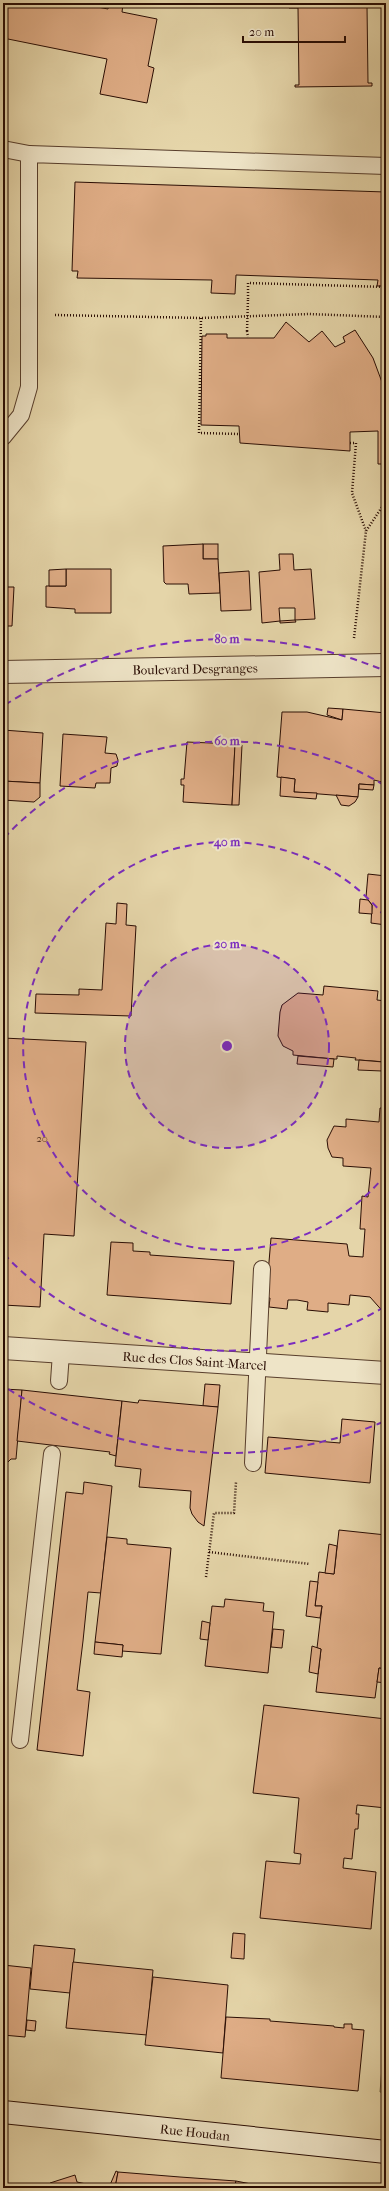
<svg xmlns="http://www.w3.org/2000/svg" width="389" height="2191" viewBox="0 0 389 2191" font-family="'IM FELL French Canon',serif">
	<rect width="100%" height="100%" fill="#e5d5a9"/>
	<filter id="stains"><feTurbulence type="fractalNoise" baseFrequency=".005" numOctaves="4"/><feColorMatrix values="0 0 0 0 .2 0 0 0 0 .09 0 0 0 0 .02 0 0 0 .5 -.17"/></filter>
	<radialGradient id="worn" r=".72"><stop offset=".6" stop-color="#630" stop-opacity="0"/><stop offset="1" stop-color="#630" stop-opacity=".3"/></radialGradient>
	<polygon fill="#bbbb84" stroke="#726444" points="386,2020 386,2093 380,2092"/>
	<g fill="#dfad86" stroke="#290c03">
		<polygon points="3,3 76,3 108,9 109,3 120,3 123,4 122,12 157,19 148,66 154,68 147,103 100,94 107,59 3,38"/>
		<rect x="331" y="3" width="8" height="2"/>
		<polygon points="339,3 386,3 386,6 367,6 368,83 372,83 372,86 295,87 295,85 299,85 298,8 289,8 289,6 331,5 339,5"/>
		<polygon points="75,182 386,192 386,286 377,286 378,280 236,275 235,294 211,293 212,280 77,278 78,271 72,271"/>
		<polygon points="286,322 309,342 322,331 335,347 345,342 343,337 355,330 373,358 386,393 386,457 382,464 378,464 378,431 350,432 350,451 240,443 239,426 201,425 202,336 206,336 206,334 227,334 227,338 274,338"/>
		<rect x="203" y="544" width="15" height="15"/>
		<polygon points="203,544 203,559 218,559 220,593 189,594 188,584 166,584 164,582 163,546"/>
		<polygon points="279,554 293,554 294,570 311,569 315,619 295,620 295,608 279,608 280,621 262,623 259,572 280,570"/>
		<polygon points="66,569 111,569 111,613 75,613 75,609 46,607 46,586 66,586"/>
		<polygon points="66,569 66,586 49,586 49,570"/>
		<polygon points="249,571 251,610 221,611 219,573"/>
		<polygon points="3,587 14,587 12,626 3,626"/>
		<polygon points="295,620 296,622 280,623 280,621"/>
		<polygon points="328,708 343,709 342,720 327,715"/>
		<polygon points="343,709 386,713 386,783 374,780 374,785 359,784 358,797 294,792 295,779 277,777 282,712 307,712 342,720"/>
		<polygon points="3,730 43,733 40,783 3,781"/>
		<polygon points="63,734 107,737 105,753 116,754 118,760 117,766 111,768 110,783 96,783 95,788 60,786"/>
		<polygon points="187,742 235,744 232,805 183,802 184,785 181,785 181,779 184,779"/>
		<polygon points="235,744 242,745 239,805 232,805"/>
		<polygon points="281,777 295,779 294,792 317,793 316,799 280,796"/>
		<polygon points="3,781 40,783 40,797 34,802 3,800"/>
		<polygon points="359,784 374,785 373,790 359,789"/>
		<polygon points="336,795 358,797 355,802 349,806 341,805"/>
		<polygon points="368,874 386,876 386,925 371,923 372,905 366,897"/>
		<polygon points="360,899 368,900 372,905 372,914 359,913"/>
		<polygon points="117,903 127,904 126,925 136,926 131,1016 35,1013 36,994 79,995 79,989 102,990 106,923 116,924"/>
		<polygon points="324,986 378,991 377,1000 386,1001 386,1062 359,1060 355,1060 356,1058 337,1056 337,1059 334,1059 293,1055 293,1051 283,1046 278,1036 280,1012 282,1005 298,993 323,995"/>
		<polygon points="3,1038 86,1042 74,1236 44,1234 40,1307 3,1305"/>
		<polygon points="298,1056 334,1059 333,1067 297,1064"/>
		<polygon points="359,1060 383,1062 382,1071 358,1070"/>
		<polygon points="380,1108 386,1108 386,1315 370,1297 350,1295 349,1305 328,1303 328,1312 307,1310 308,1302 297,1300 288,1300 287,1309 269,1307 270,1298 266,1298 271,1238 347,1244 349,1256 363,1257 365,1229 360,1229 362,1196 368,1197 371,1168 343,1166 343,1158 332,1157 328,1148 327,1140 334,1126 346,1127 346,1119 379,1122"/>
		<polygon points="111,1242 133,1243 133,1251 150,1252 150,1255 234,1261 231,1304 107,1295"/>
		<polygon points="205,1384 220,1385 218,1407 203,1406"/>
		<polygon points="3,1389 22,1390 16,1459 11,1459 5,1465 3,1464"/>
		<polygon points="22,1390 122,1401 116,1456 109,1454 110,1452 17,1441"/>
		<polygon points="139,1400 218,1407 204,1526 198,1522 192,1514 190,1508 191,1491 139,1487 141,1469 115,1466 122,1401 138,1403"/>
		<polygon points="342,1419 375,1422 370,1483 265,1473 268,1437 340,1443"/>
		<polygon points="84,1482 112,1486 101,1593 88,1592 83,1641 77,1690 90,1692 83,1756 37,1750 66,1492 83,1494"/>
		<polygon points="339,1530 386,1535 386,1669 379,1668 375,1698 316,1692 321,1649 317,1648 322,1606 315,1606 319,1572 334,1574"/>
		<polygon points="107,1537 127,1539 127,1544 171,1548 161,1654 122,1651 123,1645 95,1642"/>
		<polygon points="329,1544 337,1546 334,1574 325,1573"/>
		<polygon points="310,1581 318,1582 315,1606 322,1606 320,1618 306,1616"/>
		<polygon points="225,1599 264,1603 263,1611 274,1612 268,1673 205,1666 212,1606 224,1607"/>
		<polygon points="202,1621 210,1623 208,1640 200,1639"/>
		<polygon points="273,1629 284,1630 282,1648 271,1647"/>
		<polygon points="95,1642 123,1645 122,1657 94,1654"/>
		<polygon points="312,1646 321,1649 318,1674 309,1672"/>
		<polygon points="379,1668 386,1669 386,1683 377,1682"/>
		<polygon points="264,1705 386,1719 386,1808 357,1805 356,1814 359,1814 358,1829 355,1829 352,1859 344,1858 343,1868 376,1872 371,1929 260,1918 266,1861 300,1864 301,1854 294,1853 299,1798 253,1793"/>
		<polygon points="233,1933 245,1934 244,1959 231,1958"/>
		<polygon points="34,1945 75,1949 70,1993 30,1989"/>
		<polygon points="73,1962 153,1970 147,2035 66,2028"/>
		<polygon points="3,1965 31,1968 25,2037 3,2035"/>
		<polygon points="153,1977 228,1985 223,2053 145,2045"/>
		<polygon points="226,2017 270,2019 270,2021 334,2026 334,2027 344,2028 344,2024 352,2024 352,2029 364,2030 358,2091 221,2078"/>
		<polygon points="27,2020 36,2021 35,2031 26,2030"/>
		<polygon points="116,2171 118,2172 115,2188 105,2188 105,2184 110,2185"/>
		<polygon points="118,2172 180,2177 236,2181 234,2188 115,2188"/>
		<polygon points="75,2175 77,2182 104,2188 52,2188 50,2183"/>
		<polygon points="236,2181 266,2187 267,2184 285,2188 234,2188"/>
	</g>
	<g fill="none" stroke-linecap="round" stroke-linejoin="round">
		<g stroke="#583e2c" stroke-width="18">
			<g id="service">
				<polyline points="3,149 29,154"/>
				<polyline points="3,437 21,415 29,387 29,154 386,166"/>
				<polyline points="59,1381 61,1353"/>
				<polyline points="253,1463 262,1269"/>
				<polyline points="20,1740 52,1454"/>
			</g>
		</g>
		<g stroke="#583e2c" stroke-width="24">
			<g id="minor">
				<path id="s1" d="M3,672L386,665"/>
				<path id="s2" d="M3,1348L386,1373"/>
			</g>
		</g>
		<g stroke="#290c03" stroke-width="24">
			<g id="secondary">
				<path id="s3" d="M3,2112L386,2152"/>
			</g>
		</g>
		<g stroke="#290c03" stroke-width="2.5" stroke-dasharray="1 2" stroke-linecap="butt">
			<polyline points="248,299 248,283 386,287"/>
			<polyline points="55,315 201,318 309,314 386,317"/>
			<polyline points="201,318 199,433 240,434"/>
			<polyline points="247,331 248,337"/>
			<polyline points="350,443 356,443 352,493 366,531"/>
			<polyline points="354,638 366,531 386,501"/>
			<polyline points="209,1552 310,1564"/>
			<polyline points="206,1577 214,1513 234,1513 236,1482"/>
		</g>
		<use href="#service" stroke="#eee4c7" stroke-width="16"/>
		<use href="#minor" stroke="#eee4c7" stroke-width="22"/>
		<use href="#secondary" stroke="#eee4c7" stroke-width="22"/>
		<polyline stroke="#290c03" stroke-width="2.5" stroke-dasharray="1 2" stroke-linecap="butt" points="247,331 248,299"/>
	</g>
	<circle cx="227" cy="1046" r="102" fill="#7b2cbf" fill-opacity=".12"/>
	<g fill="none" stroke="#7b2cbf" stroke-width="2" stroke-dasharray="7 5">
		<circle cx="227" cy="1046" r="102"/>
		<path d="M386 1174A204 204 0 1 1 386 918"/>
		<path d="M384 1307A305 305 0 0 1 4 1254M4 838A305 305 0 0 1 384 785"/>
		<path d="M383 1422A407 407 0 0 1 5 1387M5 705A407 407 0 0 1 383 670"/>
	</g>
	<g text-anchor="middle" stroke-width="4" stroke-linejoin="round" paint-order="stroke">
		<g font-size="11" fill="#563424">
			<text x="42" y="1142">20</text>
		</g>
		<g font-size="13" fill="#290c03" stroke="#eee4c7">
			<text dy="5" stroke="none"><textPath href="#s1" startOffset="192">Boulevard Desgranges</textPath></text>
			<text dy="5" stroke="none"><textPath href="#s2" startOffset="192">Rue des Clos Saint-Marcel</textPath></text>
			<text dy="5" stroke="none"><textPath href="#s3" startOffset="193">Rue Houdan</textPath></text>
		</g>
	</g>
	<circle cx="227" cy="1046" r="6" fill="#7b2cbf" stroke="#eee4c7" stroke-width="2"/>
	<g font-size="12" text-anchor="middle" font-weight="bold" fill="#7b2cbf" stroke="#eee4c7" stroke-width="4" stroke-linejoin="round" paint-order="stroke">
		<text x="227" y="643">80 m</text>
		<text x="227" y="745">60 m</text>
		<text x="227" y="846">40 m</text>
		<text x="227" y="948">20 m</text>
	</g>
	<rect width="389" height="2191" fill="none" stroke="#e5d5a9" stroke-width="16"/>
	<rect x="4" y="4" width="381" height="2183" fill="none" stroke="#290c03" stroke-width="2"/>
	<rect x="8" y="8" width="373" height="2175" fill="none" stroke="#290c03"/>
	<path d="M243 36v6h102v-6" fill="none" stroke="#290c03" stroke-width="2"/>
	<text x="249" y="36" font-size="12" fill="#290c03" stroke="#eee4c7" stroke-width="3" paint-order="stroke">20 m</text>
	<rect width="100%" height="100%" filter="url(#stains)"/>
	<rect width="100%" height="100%" fill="url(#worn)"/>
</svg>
